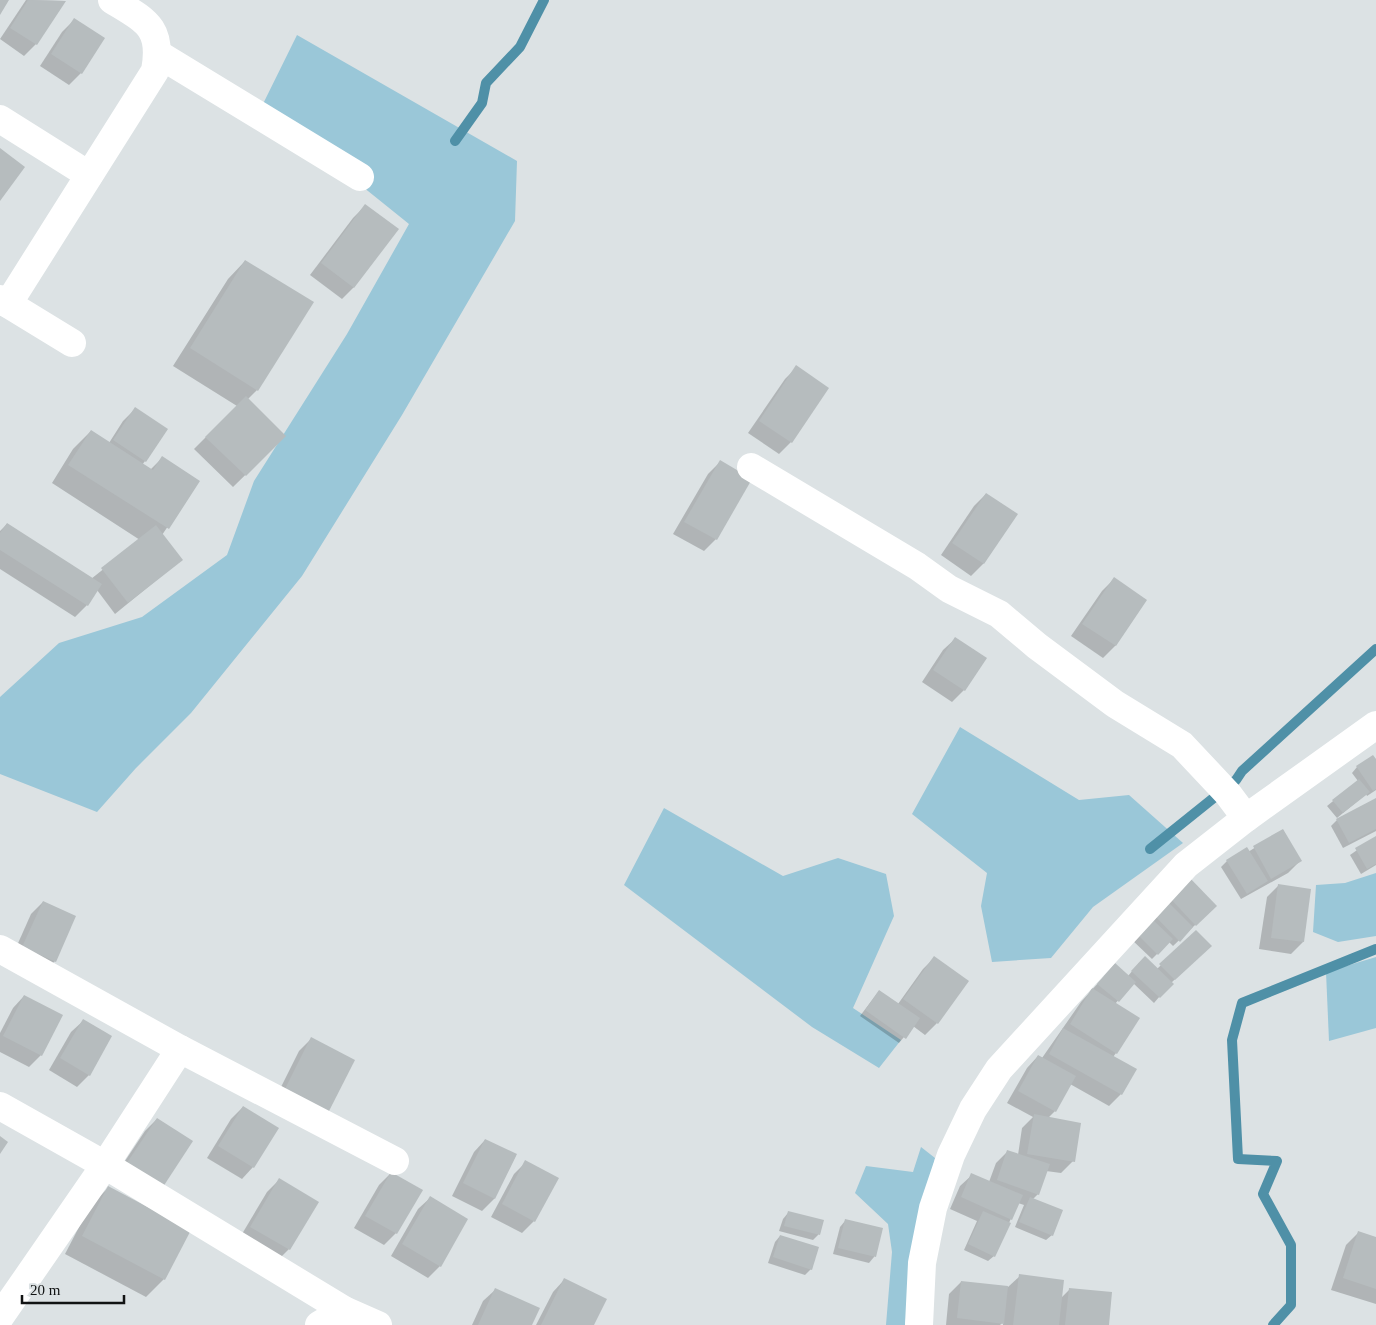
<svg xmlns="http://www.w3.org/2000/svg" width="1376" height="1325" viewBox="0 0 1376 1325" font-family="Georgia,serif">
	<rect width="100%" height="100%" fill="#dce2e4"/>
	<g fill="#9ac7d8">
		<polygon points="297,35 517,161 515,221 402,415 302,576 191,713 136,768 97,812 0,774 0,697 59,643 142,617 227,555 254,481 347,334 409,224 327,158 259,112"/>
		<polygon points="960,727 1079,800 1129,795 1183,843 1093,907 1051,958 992,962 981,906 987,873 912,814"/>
		<polygon points="664,808 783,876 838,858 886,874 894,916 853,1008 901,1040 879,1068 812,1027 624,885"/>
		<polygon points="1376,873 1376,936 1338,942 1313,932 1316,885 1345,883"/>
		<polygon points="1376,957 1376,1028 1329,1041 1326,972"/>
		<polygon points="921,1147 935,1158 918,1230 905,1325 886,1325 892,1252 888,1224 855,1193 866,1166 913,1172"/>
	</g>
	<g fill="#0003">
		<polygon points="26,0 65,1 36,44 24,56 0,39"/>
		<polygon points="74,20 81,73 69,85 40,66 62,32"/>
		<polygon points="365,206 397,230 353,288 342,299 310,275 353,218"/>
		<polygon points="245,261 257,390 248,399 285,436 233,487 194,449 237,406 173,366 228,279"/>
		<polygon points="797,367 791,442 779,454 748,433 785,379"/>
		<polygon points="135,409 145,461 142,465 150,470 162,458 198,482 162,535 181,560 115,614 97,590 87,605 75,617 0,569 0,531 7,524 91,579 140,540 52,483 73,449 91,431 109,443 123,421"/>
		<polygon points="720,462 716,539 704,551 673,534 708,474"/>
		<polygon points="986,494 1016,514 983,564 971,576 941,555 974,506"/>
		<polygon points="1114,579 1146,600 1115,646 1103,658 1071,636 1102,591"/>
		<polygon points="955,639 964,690 952,702 922,682 943,650"/>
		<polygon points="1376,761 1376,790 1367,796 1366,794 1337,818 1327,806 1358,781 1352,773 1357,767"/>
		<polygon points="1376,799 1376,831 1343,848 1331,826 1337,820"/>
		<polygon points="1283,830 1300,861 1288,873 1241,899 1221,867 1227,861 1248,852"/>
		<polygon points="1376,837 1376,865 1361,874 1350,855"/>
		<polygon points="1188,878 1215,906 1173,946 1169,942 1152,959 1130,938"/>
		<polygon points="1279,885 1303,942 1291,954 1259,949 1267,897"/>
		<polygon points="43,902 55,961 43,973 11,959 31,914"/>
		<polygon points="1196,931 1210,946 1171,983 1154,1003 1133,983 1115,1004 1116,1053 1113,1057 1121,1094 1109,1106 1070,1084 1055,1111 1048,1118 1073,1161 1061,1173 1046,1171 1038,1194 1033,1199 1052,1235 1046,1240 1015,1227 1024,1205 1018,1203 994,1256 988,1261 964,1250 977,1221 950,1209 960,1186 972,1175 989,1182 996,1163 1008,1151 1018,1155 1022,1128 1033,1117 1007,1103 1027,1068 1038,1056 1042,1058 1081,1002 1109,971 1128,976 1139,963 1157,969"/>
		<polygon points="935,957 937,1023 925,1035 913,1026 899,1043 860,1016 879,991 898,1004 923,969"/>
		<polygon points="24,996 41,1055 29,1067 0,1052 0,1033 13,1008"/>
		<polygon points="83,1021 89,1075 77,1087 49,1070 71,1032"/>
		<polygon points="311,1039 353,1060 273,1103 299,1051"/>
		<polygon points="243,1107 253,1167 242,1179 207,1158 231,1119"/>
		<polygon points="157,1119 191,1141 113,1179 145,1131"/>
		<polygon points="485,1140 516,1155 494,1199 482,1211 452,1196 474,1152"/>
		<polygon points="526,1162 534,1221 522,1233 491,1217 514,1174"/>
		<polygon points="391,1173 396,1233 384,1245 354,1228 379,1185"/>
		<polygon points="279,1180 289,1249 277,1261 239,1239 267,1192"/>
		<polygon points="108,1188 164,1279 146,1297 65,1254 90,1206"/>
		<polygon points="430,1198 440,1266 428,1278 391,1256 418,1209"/>
		<polygon points="788,1213 822,1221 818,1235 813,1240 779,1231 783,1219"/>
		<polygon points="845,1221 881,1229 874,1257 869,1263 833,1254 840,1227"/>
		<polygon points="1358,1233 1376,1239 1376,1304 1331,1290 1346,1245"/>
		<polygon points="780,1236 811,1269 805,1275 768,1263 775,1242"/>
		<polygon points="1020,1276 1061,1298 1070,1289 1108,1325 1003,1325 1003,1322 1000,1325 946,1325 949,1294 961,1282 1008,1287"/>
		<polygon points="564,1280 592,1325 536,1325 553,1292"/>
		<polygon points="495,1290 531,1325 472,1325 483,1301"/>
	</g>
	<g fill="none" stroke-linecap="round" stroke-linejoin="round">
		<g stroke="#4f90a7" stroke-width="10">
			<polyline points="455,141 482,103 486,83 520,47 544,0"/>
			<polyline points="1150,849 1236,780 1242,771 1376,649"/>
			<polyline points="1273,1325 1291,1305 1291,1245 1263,1194 1277,1161 1238,1159 1232,1040 1242,1003 1376,949"/>
		</g>
	</g>
	<g fill="#b6bcbe">
		<polygon points="0,0 9,0 0,15"/>
		<polygon points="28,0 66,1 37,45 10,28"/>
		<polygon points="74,18 105,38 82,74 51,54"/>
		<polygon points="0,148 25,167 0,201"/>
		<polygon points="365,204 399,229 354,288 321,263"/>
		<polygon points="245,260 314,302 258,391 190,348"/>
		<polygon points="796,365 829,388 792,443 759,421"/>
		<polygon points="246,396 286,436 246,476 205,437"/>
		<polygon points="135,407 168,429 146,462 113,440"/>
		<polygon points="91,430 153,470 162,456 200,481 169,529 68,465"/>
		<polygon points="720,460 752,479 717,540 684,522"/>
		<polygon points="986,493 1018,514 984,564 952,543"/>
		<polygon points="7,523 102,584 88,606 0,550 0,533"/>
		<polygon points="156,525 183,560 128,603 101,568"/>
		<polygon points="1114,577 1147,600 1116,646 1082,624"/>
		<polygon points="955,637 987,658 965,691 933,670"/>
		<polygon points="1373,755 1376,759 1376,789 1373,791 1356,766"/>
		<polygon points="1359,779 1370,792 1343,813 1332,800"/>
		<polygon points="1376,798 1376,829 1349,843 1336,819"/>
		<polygon points="1283,829 1302,861 1271,879 1253,846"/>
		<polygon points="1376,836 1376,864 1367,869 1355,848"/>
		<polygon points="1247,847 1268,881 1247,894 1226,860"/>
		<polygon points="1188,876 1217,906 1196,926 1167,895"/>
		<polygon points="1278,884 1311,889 1304,942 1271,938"/>
		<polygon points="1165,899 1193,927 1180,942 1152,913"/>
		<polygon points="43,901 76,916 56,962 22,947"/>
		<polygon points="1150,917 1173,939 1158,955 1135,932"/>
		<polygon points="1196,930 1212,946 1175,980 1159,964"/>
		<polygon points="934,956 969,981 938,1024 903,999"/>
		<polygon points="1145,956 1174,984 1160,998 1131,971"/>
		<polygon points="1115,963 1136,982 1119,1002 1097,984"/>
		<polygon points="1092,988 1140,1018 1117,1054 1070,1024"/>
		<polygon points="879,990 920,1018 906,1039 865,1010"/>
		<polygon points="24,995 63,1015 42,1056 3,1036"/>
		<polygon points="83,1019 112,1036 90,1076 60,1058"/>
		<polygon points="1063,1028 1137,1069 1122,1095 1049,1054"/>
		<polygon points="311,1037 355,1060 328,1113 284,1091"/>
		<polygon points="1038,1055 1076,1076 1056,1112 1018,1091"/>
		<polygon points="243,1106 279,1128 254,1168 218,1146"/>
		<polygon points="1034,1114 1081,1123 1075,1162 1027,1154"/>
		<polygon points="157,1118 193,1141 161,1190 124,1167"/>
		<polygon points="0,1136 8,1142 0,1154"/>
		<polygon points="485,1139 517,1154 495,1199 463,1183"/>
		<polygon points="1007,1150 1050,1164 1039,1195 997,1180"/>
		<polygon points="525,1160 559,1178 535,1222 502,1204"/>
		<polygon points="391,1172 423,1190 397,1234 365,1216"/>
		<polygon points="971,1173 1023,1195 1012,1220 961,1197"/>
		<polygon points="279,1178 319,1202 290,1250 250,1227"/>
		<polygon points="108,1186 191,1230 165,1280 82,1236"/>
		<polygon points="430,1196 468,1219 441,1267 402,1244"/>
		<polygon points="1030,1197 1063,1210 1053,1236 1019,1222"/>
		<polygon points="788,1211 824,1220 820,1235 784,1226"/>
		<polygon points="983,1211 1011,1223 995,1257 968,1244"/>
		<polygon points="845,1219 883,1228 876,1257 838,1248"/>
		<polygon points="1358,1231 1376,1237 1376,1289 1343,1278"/>
		<polygon points="780,1235 819,1247 812,1270 773,1257"/>
		<polygon points="1019,1274 1064,1280 1059,1325 1013,1325"/>
		<polygon points="564,1278 607,1299 594,1325 541,1325"/>
		<polygon points="961,1281 1008,1286 1004,1324 957,1318"/>
		<polygon points="495,1288 540,1308 532,1325 478,1325"/>
		<polygon points="1069,1288 1112,1292 1109,1325 1065,1325"/>
	</g>
	<g fill="none" stroke-linecap="round" stroke-linejoin="round">
		<g stroke="#fff" stroke-width="28">
			<polyline points="158,54 360,177"/>
			<polyline points="0,119 89,175"/>
			<polyline points="0,299 72,343"/>
			<path d="M8,304L155,71C163,27 146,21 112,0"/>
			<polyline points="751,467 917,566 949,589 999,614 1037,646 1115,704 1182,745 1228,794 1246,818"/>
			<polyline points="0,949 180,1049"/>
			<polyline points="0,1106 105,1165 344,1310 378,1325"/>
			<polyline points="0,1317 105,1165 180,1049 395,1161"/>
			<polyline points="319,1325 344,1310"/>
			<polyline points="919,1325 922,1263 933,1208 951,1155 973,1109 999,1069 1186,865 1246,818 1376,725"/>
		</g>
	</g>
	<path d="M22 1295v8h102v-8" fill="none" stroke="#111313" stroke-width="2.5"/>
	<text x="30" y="1295" font-size="15" fill="#111313" stroke="#dce2e4" stroke-width="4" paint-order="stroke">20 m</text>
</svg>
